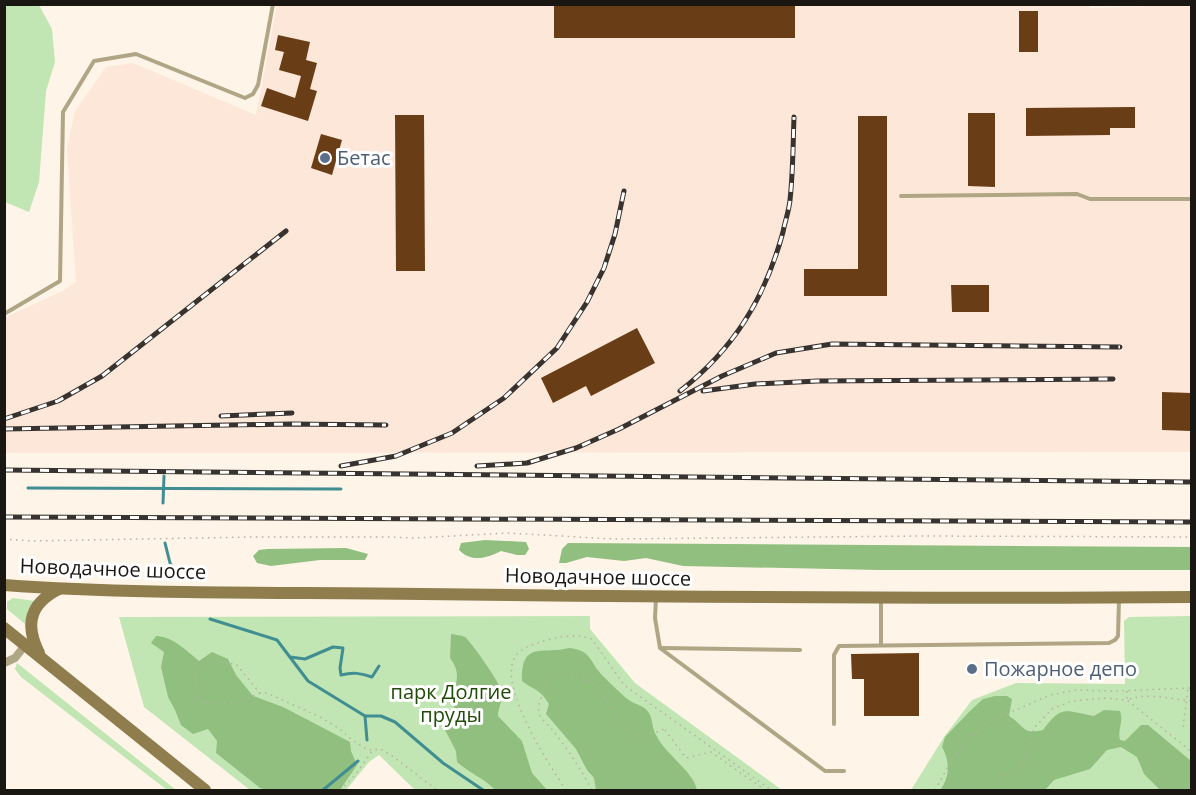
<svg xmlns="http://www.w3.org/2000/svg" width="1196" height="795" viewBox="0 0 1196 795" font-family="'Open Sans',sans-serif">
	<rect width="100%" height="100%" fill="#fef4e7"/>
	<polygon fill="#fce7d9" points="1088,4 1090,8 1191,5 1191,452 5,453 4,318 63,291 76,282 67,149 75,111 106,67 133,63 256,115 277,5"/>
	<g fill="#c1e6b3">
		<polygon points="4,5 39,5 52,29 55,62 46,91 39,182 29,212 5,202"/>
		<polygon points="13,598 35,601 28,610 25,624 7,609 7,602"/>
		<polygon points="590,616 590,629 635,683 782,790 415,790 379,755 369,762 346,790 250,790 144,707 119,617"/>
		<polygon points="1191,616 1191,790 911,790 944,737 972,700 1016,683 1125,684 1124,621 1129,617"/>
		<polygon points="17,663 176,790 167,790 21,677 15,669"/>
	</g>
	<g fill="#90bf7f">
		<path d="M485,540L526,542L529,549L525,555H517L501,551C487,558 472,563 459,550L461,543Z"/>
		<polygon points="568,543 1191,547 1192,570 880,570 683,566 646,558 624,561 587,557 566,563 559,563 562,549"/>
		<polygon points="346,548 368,554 365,560 320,560 271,566 257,563 253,556 259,550 267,549"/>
		<path d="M451,634C455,635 461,635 465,637C471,642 502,685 502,693C503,700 498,708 498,716L522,741L532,773L547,790H495C484,778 469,773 457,762L456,751L445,730L456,711L451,701C456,683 462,674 450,658Z"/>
		<path d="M156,636C172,636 187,651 199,661L212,652L228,659L236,675L253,696L283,707L350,742L351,751L357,765L340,790H267L260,788L216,753L217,741L208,729L193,734L181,725L175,710L168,697L161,667L164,652L151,643Z"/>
		<path d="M569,648C592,650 589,662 603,676C610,683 618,691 626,698C634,705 643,704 649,713C653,720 652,729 656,735C665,754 693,771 697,790H596L594,778L587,770L576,749L546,714L549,704C539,688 535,691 522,681C521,640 542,655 569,648Z"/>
		<path d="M995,696H1007L1012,699L1009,716C1025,726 1022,735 1043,730C1062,704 1065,711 1094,716L1104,710L1120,711C1124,722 1117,730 1120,740L1125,741L1141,725H1148L1191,761V790H1160L1144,774L1137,757L1121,747L1107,750L1090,769L1054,780L1045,790H940C950,778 950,761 942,747L945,737L970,711L983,699Z"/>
	</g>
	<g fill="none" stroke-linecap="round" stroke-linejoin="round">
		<g stroke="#408e91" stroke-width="3">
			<polyline points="28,488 341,489"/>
			<polyline points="163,503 164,476"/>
			<polyline points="165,543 170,563 181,579"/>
			<polyline points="210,619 277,640 308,681 365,716 381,716 395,722 443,763 483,790"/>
			<path d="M290,657L305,659L333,647L343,648L340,668L341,675C353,672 361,673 372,677L379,666"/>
			<polyline points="365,716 367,740"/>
			<polyline points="323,790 358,761"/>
		</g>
	</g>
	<g fill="#693d15">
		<rect x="554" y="5" width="241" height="33"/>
		<rect x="1019" y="11" width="19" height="41"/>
		<polygon points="278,35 310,42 306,60 317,63 310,89 317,91 308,121 261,106 267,88 295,98 301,76 279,70 284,52 275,50"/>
		<polygon points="1135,107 1135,128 1110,128 1110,135 1026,136 1026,108"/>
		<polygon points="968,113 995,113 995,187 968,186"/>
		<polygon points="395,115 424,115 425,271 396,271"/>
		<polygon points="858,116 887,116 887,296 804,296 804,269 858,269"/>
		<polygon points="321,134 342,140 332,175 311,168"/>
		<polygon points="951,285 989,285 989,312 952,312"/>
		<polygon points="637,328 655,363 591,396 586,386 553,403 541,378"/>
		<polygon points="1162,392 1191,393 1191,431 1162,430"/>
		<polygon points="919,653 919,716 864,716 864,679 852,679 851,654"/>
	</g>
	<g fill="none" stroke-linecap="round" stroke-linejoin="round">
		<g stroke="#b7afa5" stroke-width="1.5" stroke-dasharray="1.5 4.5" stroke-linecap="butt">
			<polyline points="4,539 32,541 251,537 386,537 415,538 508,533 614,539 923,536 1192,537"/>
			<path d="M1127,691V700C1147,692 1170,699 1191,701"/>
			<polyline points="260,693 237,703 203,703 195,693 197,673 206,661 236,664 260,693 267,693 320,717 340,729 352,740 368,750 381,749 391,755 437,790"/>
			<polyline points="1183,727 1188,689"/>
			<polyline points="665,730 686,758 711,752 765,790"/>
			<polyline points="340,790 356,774 372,751"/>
			<path d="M566,790C550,766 497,686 515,657C520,649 529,646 538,643C554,637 576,633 592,639L624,685L771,790"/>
			<path d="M591,790V788C579,767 566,746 550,727C546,723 540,718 539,713C536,700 550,680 561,675C572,671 586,678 595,685C611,701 612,725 634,735C642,739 656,732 664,729"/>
			<polyline points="935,790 954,756 972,735 1000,715 1016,710 1050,695 1076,690 1115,691 1192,688"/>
			<polyline points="997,790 1000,779 1023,763 1034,728 1052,709 1072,701 1104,698 1127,700 1192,752"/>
		</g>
		<g stroke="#b0a585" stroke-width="4">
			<polyline points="901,196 1077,194 1090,199 1192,199"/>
			<polyline points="4,314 60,281 63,112 94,61 136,54 245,98 253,94 258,85 273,4"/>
			<polyline points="656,598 655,618 660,648 825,771 844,771"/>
			<polyline points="881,601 881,645"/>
			<polyline points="661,648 800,650"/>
			<polyline points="834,724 834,655 839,646 1109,643 1115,640 1118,636 1119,599"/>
		</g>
		<polyline stroke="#b0a585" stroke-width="8" points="4,663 15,658 26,644"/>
		<g stroke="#8f7d4e" stroke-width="12">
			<path d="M4,585C143,595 283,592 422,594C678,597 935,599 1192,597"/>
			<polyline points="4,628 205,790"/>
			<path d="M39,653C25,625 29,604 59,589"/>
		</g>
		<g stroke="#38332e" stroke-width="5">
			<g id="rail">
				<path d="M680,391C734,349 765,298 783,232C785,221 789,211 790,200C793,173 793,145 794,117"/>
				<polyline points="703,391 755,384 818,381 1113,379"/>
				<polyline points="221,416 292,413"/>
				<polyline points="4,419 58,401 102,376 286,231"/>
				<polyline points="4,429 291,424 386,425"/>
				<polyline points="341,466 396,456 452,433 504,398 557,348 587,302 604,268 615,234 624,191"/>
				<polyline points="477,466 527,463 576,448 619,429 722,376 776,353 832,344 1120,347"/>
				<polyline points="4,470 1192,482"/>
				<polyline points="4,517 1192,522"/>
			</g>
		</g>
		<use href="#rail" stroke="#fff" stroke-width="3" stroke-dasharray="9" stroke-linecap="butt"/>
	</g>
	<g fill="#5c6f8a" stroke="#fff" stroke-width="2">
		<circle cx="325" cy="158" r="6"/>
		<circle cx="972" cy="669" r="6"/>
	</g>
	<g text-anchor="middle" stroke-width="6" stroke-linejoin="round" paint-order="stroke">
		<g font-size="20" fill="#4e5e75" stroke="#fff" text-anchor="start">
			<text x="337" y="165">Бетас</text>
			<text x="984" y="676">Пожарное депо</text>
		</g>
		<g font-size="20" fill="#1a1612" stroke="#fff">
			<text transform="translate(113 569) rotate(2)" y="7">Новодачное шоссе</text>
			<text transform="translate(598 577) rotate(1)" y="7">Новодачное шоссе</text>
		</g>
		<g font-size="20" fill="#204b08" stroke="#fff">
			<text x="451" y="699">парк Долгие<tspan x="451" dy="23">пруды</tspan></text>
		</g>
	</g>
	<rect width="1196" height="795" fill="none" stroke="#1a1612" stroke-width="12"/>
</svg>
